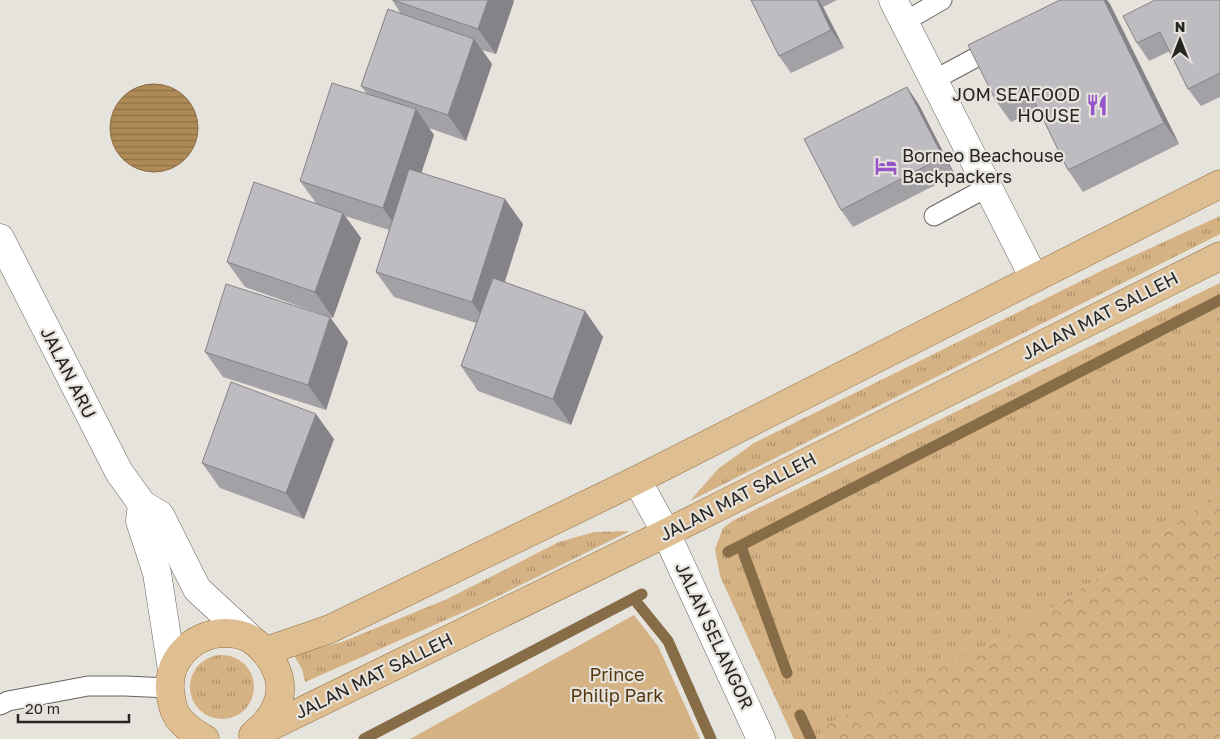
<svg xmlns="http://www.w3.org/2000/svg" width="1220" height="739" viewBox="0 0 1220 739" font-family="'Golos Text',sans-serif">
	<defs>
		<pattern id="grass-tufts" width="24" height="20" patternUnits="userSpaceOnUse" patternTransform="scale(1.25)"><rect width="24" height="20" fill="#d5b284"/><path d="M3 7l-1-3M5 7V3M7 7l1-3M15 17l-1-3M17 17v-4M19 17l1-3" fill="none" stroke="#ad916c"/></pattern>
		<pattern id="forest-crowns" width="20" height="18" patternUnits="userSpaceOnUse" patternTransform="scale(1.25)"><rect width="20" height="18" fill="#d5b284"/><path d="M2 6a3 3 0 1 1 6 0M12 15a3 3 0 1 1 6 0" fill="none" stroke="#ad916c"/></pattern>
		<pattern id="water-rules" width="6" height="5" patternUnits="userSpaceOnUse" patternTransform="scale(1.25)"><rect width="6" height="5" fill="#af8a56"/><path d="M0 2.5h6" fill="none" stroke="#8e7147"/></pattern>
	</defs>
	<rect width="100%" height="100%" fill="#e6e2dc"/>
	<g fill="url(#grass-tufts)">
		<polygon points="1220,216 1220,234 690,501 718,469 754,443 1103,270"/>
		<polygon points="1220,283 1220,491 1139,551 1023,627 826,725 832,739 794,739 720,576 715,549 723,528 734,520"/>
		<polygon points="630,531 482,604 305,682 302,669 293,654 342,642 447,599 559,542 594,532"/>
		<circle cx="222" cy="687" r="32"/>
	</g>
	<polygon fill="url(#forest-crowns)" points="1220,491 1220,739 832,739 825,725 1023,627 1139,551"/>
	<polygon fill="#d5b284" points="634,615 658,646 700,739 410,739"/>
	<circle fill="url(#water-rules)" stroke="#866c47" cx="154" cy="128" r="44"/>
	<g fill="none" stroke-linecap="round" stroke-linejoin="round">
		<g stroke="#866c47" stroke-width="11">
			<polyline points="741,546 787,673"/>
			<polyline points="728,552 1220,300"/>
			<polyline points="634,599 668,641 711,739"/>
			<polyline points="800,715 811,739"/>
			<polyline points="364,739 642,594"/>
		</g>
		<g stroke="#68645f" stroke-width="21">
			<g id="lane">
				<polyline points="904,22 942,0"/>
				<polyline points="934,80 997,46"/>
				<polyline points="934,216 988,187"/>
				<polyline points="0,705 8,701 88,686 125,686 169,688"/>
			</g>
		</g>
		<g stroke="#68645f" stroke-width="29">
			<g id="street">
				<polyline points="893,0 1034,278"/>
				<polyline points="0,238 119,472 142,504 160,515 197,589 251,639"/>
				<polyline points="637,480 666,533 761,739"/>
				<polyline points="142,504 140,521 157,573 172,670"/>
			</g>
		</g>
		<g stroke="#906e3c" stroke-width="29">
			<g id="primary">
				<polyline points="266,651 330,629 637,480 1220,184"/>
				<polyline points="253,735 666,533 1220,256"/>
				<path d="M205,739C196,734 188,729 181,721C175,715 172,705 171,697C164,662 191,634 225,633C236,633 248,636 256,643C268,653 275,663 279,678C284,698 273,719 257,731"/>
			</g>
		</g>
		<use href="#lane" stroke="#fff" stroke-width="19"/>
		<use href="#street" stroke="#fff" stroke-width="28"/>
		<use href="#primary" stroke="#dfbf92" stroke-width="28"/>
	</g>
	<g fill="#a3a1a6">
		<polygon points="392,0 513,0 514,1 496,54 482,50 492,64 466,141 429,128 434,135 421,172 523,224 505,282 585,311 603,337 571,425 478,391 461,366 476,323 394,297 376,272 389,230 345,216 361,238 333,318 245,287 227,262 316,203 300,181 367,94 361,86 401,14"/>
		<polygon points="751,0 837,0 823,7 844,48 791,73 779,56"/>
		<polygon points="1060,0 1107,0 1110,4 1179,144 1083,192 1068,170 1038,109 1011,122 996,101"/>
		<polygon points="1220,0 1220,97 1201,106 1188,89 1170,51 1149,61 1137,43"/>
		<polygon points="907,87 919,105 955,175 853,227 841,210"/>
		<polygon points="348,342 326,410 223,377 205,352"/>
		<polygon points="334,439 304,519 220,488 202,463"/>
	</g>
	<g fill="#858387">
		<polygon points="488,0 513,0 514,1 496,54 478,29"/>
		<polygon points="817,0 819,0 823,7 844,48 831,30"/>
		<polygon points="1104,0 1107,0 1110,4 1179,144 1164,123"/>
		<polygon points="474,39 492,64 466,141 448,115"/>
		<polygon points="907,87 919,105 955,175 943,157"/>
		<polygon points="416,109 434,135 401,234 383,208"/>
		<polygon points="505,199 523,224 490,327 472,302"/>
		<polygon points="343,213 361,238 333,318 315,292"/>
		<polygon points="585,311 603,337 571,425 553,399"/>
		<polygon points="330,317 348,342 326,410 308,385"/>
		<polygon points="316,414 334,439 304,519 286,493"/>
	</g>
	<g fill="#bebbc1" stroke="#858387">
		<polygon points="393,0 488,0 478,29"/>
		<polygon points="751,0 817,0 831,30 779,56"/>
		<polygon points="1060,0 1104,0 1164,123 1068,170 1027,86 996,101 968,45"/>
		<polygon points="1155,0 1220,0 1220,73 1188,89 1160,32 1137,43 1123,16"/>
		<polygon points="388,9 474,39 448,115 361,86"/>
		<polygon points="332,83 416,109 383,208 300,181"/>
		<polygon points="907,87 943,157 841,210 804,139"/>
		<polygon points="409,169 505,199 472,302 376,272"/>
		<polygon points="254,182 343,213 315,292 227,262"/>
		<polygon points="493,278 585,311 553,399 461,366"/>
		<polygon points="226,284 330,317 308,385 205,352"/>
		<polygon points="231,382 316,414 286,493 202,463"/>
	</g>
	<defs>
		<g id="restaurant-bare" transform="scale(1.725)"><path d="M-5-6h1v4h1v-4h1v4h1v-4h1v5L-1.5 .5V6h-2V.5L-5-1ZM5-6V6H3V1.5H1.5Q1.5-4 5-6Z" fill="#9554c9" stroke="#e6e2dc" stroke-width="2.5" paint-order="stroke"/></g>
		<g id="hotel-bare" transform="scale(1.725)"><path d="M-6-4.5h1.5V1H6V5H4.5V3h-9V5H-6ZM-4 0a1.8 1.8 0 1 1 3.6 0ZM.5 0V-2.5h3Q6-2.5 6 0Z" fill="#9554c9" stroke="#e6e2dc" stroke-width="2.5" paint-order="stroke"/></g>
	</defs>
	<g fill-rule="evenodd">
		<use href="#restaurant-bare" x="1097" y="105"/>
		<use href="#hotel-bare" x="886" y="166"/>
	</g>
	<g text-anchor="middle" stroke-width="4.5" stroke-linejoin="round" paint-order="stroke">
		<g font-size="18" fill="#272523" stroke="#e6e2dc" text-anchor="end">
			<text x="1080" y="101">JOM SEAFOOD<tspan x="1080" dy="21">HOUSE</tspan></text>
			<text x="902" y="162" text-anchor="start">Borneo Beachouse<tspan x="902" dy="21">Backpackers</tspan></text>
		</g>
		<g font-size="18" fill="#272523" stroke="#e6e2dc">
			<text transform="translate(1100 316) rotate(-27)" y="6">JALAN MAT SALLEH</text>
			<text transform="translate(68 373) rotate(63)" y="6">JALAN ARU</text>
			<text transform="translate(738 497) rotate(-27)" y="6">JALAN MAT SALLEH</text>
			<text transform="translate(714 636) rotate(65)" y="6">JALAN SELANGOR</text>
			<text transform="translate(374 676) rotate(-26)" y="6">JALAN MAT SALLEH</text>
		</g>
		<g font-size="18" fill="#53380e" stroke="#e6e2dc">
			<text x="617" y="681">Prince<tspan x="617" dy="21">Philip Park</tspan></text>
		</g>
	</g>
	<g transform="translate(1180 40)" stroke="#e6e2dc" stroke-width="4" paint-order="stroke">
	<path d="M0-4L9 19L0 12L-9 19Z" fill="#272523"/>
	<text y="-8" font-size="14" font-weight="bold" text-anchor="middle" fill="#272523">N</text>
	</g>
	<path d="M18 714v8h111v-8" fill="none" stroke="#272523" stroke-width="2.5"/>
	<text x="25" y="714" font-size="15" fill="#272523" stroke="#e6e2dc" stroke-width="4" paint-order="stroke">20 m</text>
</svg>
